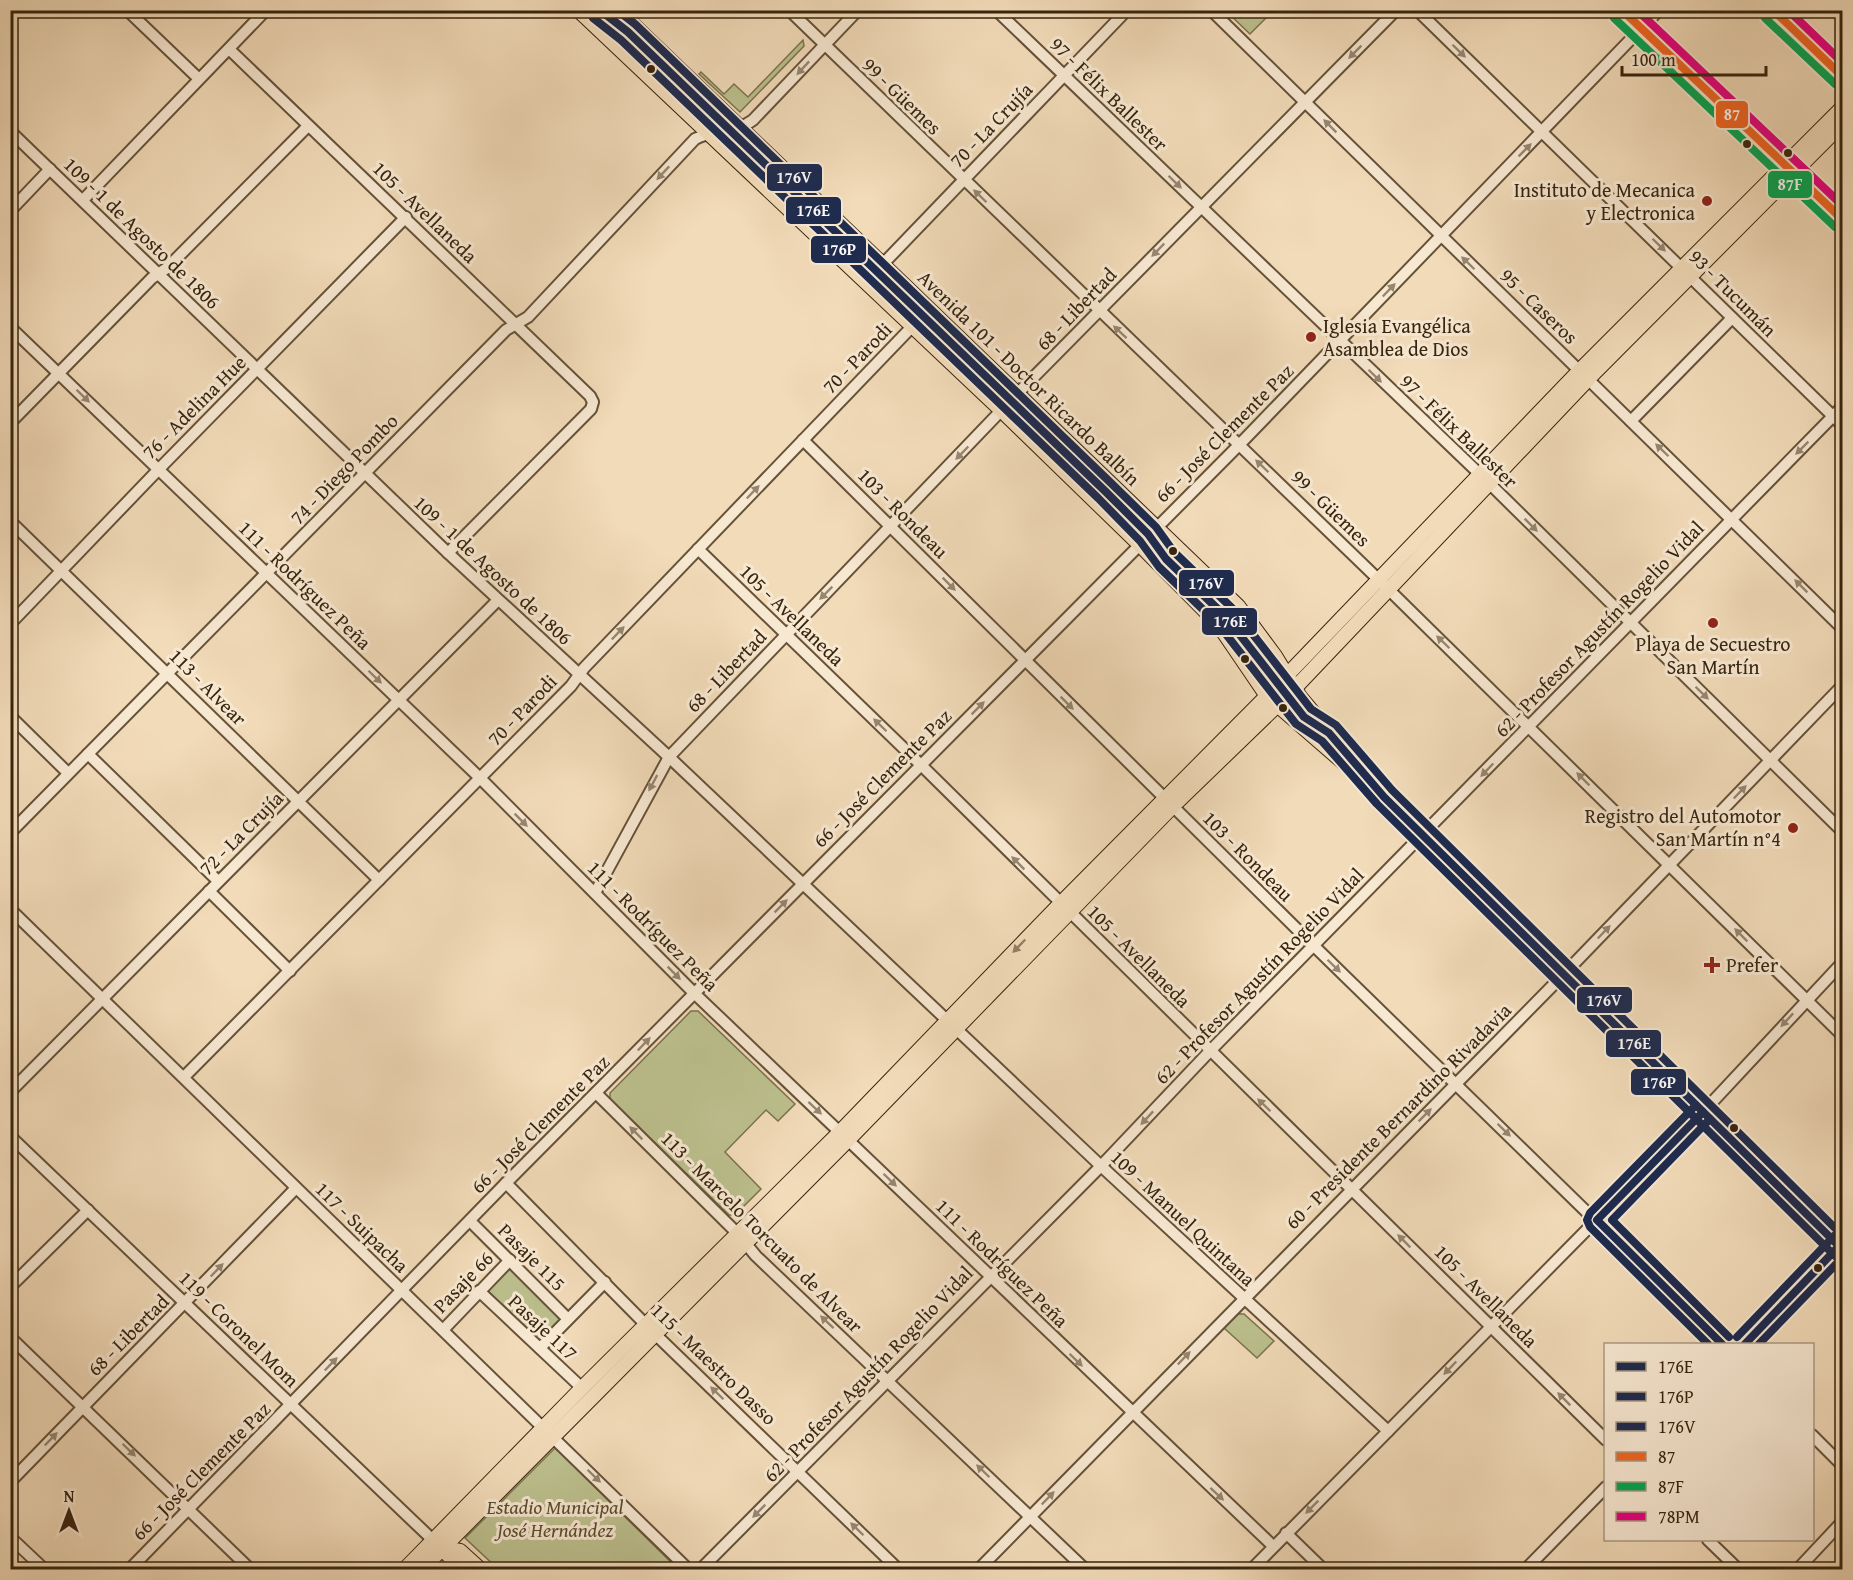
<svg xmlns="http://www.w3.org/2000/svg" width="1853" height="1580" viewBox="0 0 1853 1580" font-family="'Gentium Book Plus',serif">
	<rect width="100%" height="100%" fill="#f2dbb9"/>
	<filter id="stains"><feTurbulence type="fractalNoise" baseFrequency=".00333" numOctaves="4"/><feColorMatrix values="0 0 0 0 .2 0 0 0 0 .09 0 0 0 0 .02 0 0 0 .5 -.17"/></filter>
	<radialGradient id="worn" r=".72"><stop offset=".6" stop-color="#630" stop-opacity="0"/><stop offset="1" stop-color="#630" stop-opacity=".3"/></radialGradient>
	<g fill="#bcc08e" stroke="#7a724e" stroke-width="1.5">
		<polygon points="1226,11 1273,11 1250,34"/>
		<polygon points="803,40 804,46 740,112 699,74 701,72 724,94 734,84 748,97"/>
		<polygon points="691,1011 698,1011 795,1104 778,1121 766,1110 725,1152 761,1189 735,1215 729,1215 610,1099 610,1093"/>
		<polygon points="509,1267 563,1320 541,1342 487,1290"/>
		<polygon points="1238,1314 1244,1314 1274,1341 1257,1358 1224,1328"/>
		<polygon points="555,1448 678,1569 679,1569 498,1569 465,1538"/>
	</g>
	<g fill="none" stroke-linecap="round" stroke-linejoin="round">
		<g stroke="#665239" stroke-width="14">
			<g id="minor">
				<polyline points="127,10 198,78"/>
				<polyline points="789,10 1379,580 1842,1035"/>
				<polyline points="996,10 1490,484 1842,831"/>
				<polyline points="1211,10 1842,628"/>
				<polyline points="1417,10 1842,425"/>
				<polyline points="1621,10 1842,219"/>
				<polyline points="1772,10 1842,76"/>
				<polyline points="230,50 590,396 593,402 591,409 448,553"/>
				<polyline points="10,131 448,553 669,757 1101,1166 1388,1431"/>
				<polyline points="83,200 266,10"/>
				<polyline points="10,211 50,169"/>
				<polyline points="882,265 1127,10"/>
				<polyline points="10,327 480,778 694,993 1273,1546"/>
				<polyline points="1631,421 1732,318"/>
				<polyline points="10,423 152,278 167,268 308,126"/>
				<polyline points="803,440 1314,946 1722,1344"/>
				<polyline points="10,521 379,880"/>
				<polyline points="698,549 921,765 1606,1440"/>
				<polyline points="10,624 159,469 406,217"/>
				<polyline points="10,716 68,773"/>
				<polyline points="88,754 218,881"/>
				<path d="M10,833L506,330L528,317L695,139C714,129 736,133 753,120L858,10"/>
				<polyline points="209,891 290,971"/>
				<polyline points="595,893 669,757 1017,394 1396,10"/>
				<polyline points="10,909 689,1570"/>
				<polyline points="184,1077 571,686 584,668 929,309"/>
				<polyline points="10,1092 498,600"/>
				<polyline points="596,1093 737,1233 756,1256 1086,1570"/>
				<polyline points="10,1136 437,1544"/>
				<polyline points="506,1183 654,1333 899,1570"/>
				<polyline points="470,1221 568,1319"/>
				<polyline points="10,1287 88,1210"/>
				<polyline points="479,1291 582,1388"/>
				<polyline points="443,1330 510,1260"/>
				<polyline points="10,1337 251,1570"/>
				<polyline points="1745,1344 1842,1243"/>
				<polyline points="540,1348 605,1282"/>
				<polyline points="1812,1435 1842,1465"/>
				<polyline points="10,1482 296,1188"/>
				<polyline points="1286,1533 1324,1570"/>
				<polyline points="10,1537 45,1570"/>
				<polyline points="1708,1540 1739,1570"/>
				<polyline points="129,1570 506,1183 1239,445 1659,10"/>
				<polyline points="700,1570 1101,1166 1209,1052 1842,407"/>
				<polyline points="978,1570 1564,974 1842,686"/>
				<polyline points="1251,1570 1703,1112 1842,963"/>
				<polyline points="1525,1570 1606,1487"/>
				<polyline points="1797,1570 1842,1522"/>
			</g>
		</g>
		<g stroke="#37240e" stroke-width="16">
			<g id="major">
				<polyline points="578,10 1002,411 1139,544 1218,624 1267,696 1351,769"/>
				<polyline points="618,10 1238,606 1275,656 1300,697 1384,797 1842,1249"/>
				<polyline points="442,1548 460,1551 481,1570"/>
				<polyline points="442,1548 461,1570"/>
				<polyline points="404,1570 582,1388 840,1132 1060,904 1267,696 1580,370 1842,108"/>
				<polyline points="421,1570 848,1140 1173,806 1294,689 1596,371 1842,124"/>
			</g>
		</g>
		<use href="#minor" stroke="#f7e8d2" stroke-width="10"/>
		<use href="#major" stroke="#f2dbb9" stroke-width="14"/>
		<g stroke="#f7e8d2" stroke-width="12">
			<g id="bus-1">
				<polyline points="600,10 628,32 1105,491 1148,534 1166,559 1226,617 1304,717 1329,733 1384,797 1842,1249"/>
				<polyline points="1703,1112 1597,1220 1722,1344"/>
				<polyline points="1745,1344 1842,1243"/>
			</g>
		</g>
		<g stroke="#f7e8d2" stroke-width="12">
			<g id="bus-2">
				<polyline points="593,18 621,40 1098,498 1140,541 1159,567 1218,624 1296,724 1322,741 1377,804 1835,1256"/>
				<polyline points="1696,1105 1590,1213 1587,1220 1590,1227 1708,1344"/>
				<polyline points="1759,1344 1842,1258"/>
			</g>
		</g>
		<g stroke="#f7e8d2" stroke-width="12">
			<g id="bus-3">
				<polyline points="617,10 635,24 1112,484 1156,527 1174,552 1234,610 1311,709 1336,725 1392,790 1842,1235"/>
				<polyline points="1710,1119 1612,1220 1729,1337"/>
				<polyline points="1737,1337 1834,1236"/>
			</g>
		</g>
		<g stroke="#f7e8d2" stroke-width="12">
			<g id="bus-4">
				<polyline points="1622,10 1842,219"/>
				<polyline points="1773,10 1842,76"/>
			</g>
		</g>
		<g stroke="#f7e8d2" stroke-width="12">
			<g id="bus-5">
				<polyline points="1614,18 1835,227"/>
				<polyline points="1765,18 1835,84"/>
			</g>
		</g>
		<g stroke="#f7e8d2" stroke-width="12">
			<g id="bus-6">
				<polyline points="1637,10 1842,205"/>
				<polyline points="1788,10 1842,62"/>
			</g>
		</g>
		<use href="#bus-1" stroke="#1d2b4f" stroke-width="8"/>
		<use href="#bus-2" stroke="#1d2b4f" stroke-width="8"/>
		<use href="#bus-3" stroke="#1d2b4f" stroke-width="8"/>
		<use href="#bus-4" stroke="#f26522" stroke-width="8"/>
		<use href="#bus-5" stroke="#00a651" stroke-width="8"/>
		<use href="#bus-6" stroke="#e5007d" stroke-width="8"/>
	</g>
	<defs><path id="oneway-solid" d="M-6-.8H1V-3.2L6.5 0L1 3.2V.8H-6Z" transform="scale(1.5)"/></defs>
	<g fill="#978670">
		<use href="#oneway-solid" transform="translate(1459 51) rotate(44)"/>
		<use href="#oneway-solid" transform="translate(1355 52) rotate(135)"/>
		<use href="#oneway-solid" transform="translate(803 68) rotate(133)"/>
		<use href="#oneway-solid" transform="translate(1330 126) rotate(-135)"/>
		<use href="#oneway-solid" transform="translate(1525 150) rotate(-45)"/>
		<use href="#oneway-solid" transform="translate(663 173) rotate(133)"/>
		<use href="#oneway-solid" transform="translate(1175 182) rotate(44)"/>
		<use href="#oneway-solid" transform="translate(980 196) rotate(-136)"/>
		<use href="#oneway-solid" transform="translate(1659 245) rotate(44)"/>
		<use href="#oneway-solid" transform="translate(1158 250) rotate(134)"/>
		<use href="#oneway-solid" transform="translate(1468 263) rotate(-136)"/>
		<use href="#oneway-solid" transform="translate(1389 290) rotate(-46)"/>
		<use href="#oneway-solid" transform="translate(1120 332) rotate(-137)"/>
		<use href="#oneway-solid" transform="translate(1375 376) rotate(44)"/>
		<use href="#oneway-solid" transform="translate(83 396) rotate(44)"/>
		<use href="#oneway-solid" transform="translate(1802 448) rotate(135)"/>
		<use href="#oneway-solid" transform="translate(1662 450) rotate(-136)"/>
		<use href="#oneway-solid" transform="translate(962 453) rotate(134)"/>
		<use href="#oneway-solid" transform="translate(1262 466) rotate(-136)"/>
		<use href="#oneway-solid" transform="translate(753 492) rotate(-46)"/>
		<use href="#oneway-solid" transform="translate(1531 525) rotate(45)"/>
		<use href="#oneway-solid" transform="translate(949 584) rotate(45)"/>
		<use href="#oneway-solid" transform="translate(1801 586) rotate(-135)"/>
		<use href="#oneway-solid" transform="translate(826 593) rotate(135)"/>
		<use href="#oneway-solid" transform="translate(618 633) rotate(-46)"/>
		<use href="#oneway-solid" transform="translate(1443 642) rotate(-136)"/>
		<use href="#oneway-solid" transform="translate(375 677) rotate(44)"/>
		<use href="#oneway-solid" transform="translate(1702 693) rotate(44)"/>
		<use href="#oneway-solid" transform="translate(1067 703) rotate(45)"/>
		<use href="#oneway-solid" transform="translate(978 708) rotate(-45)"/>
		<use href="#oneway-solid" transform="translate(880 725) rotate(-136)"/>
		<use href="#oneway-solid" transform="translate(1487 770) rotate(134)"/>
		<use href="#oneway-solid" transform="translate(1583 779) rotate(-135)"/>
		<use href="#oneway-solid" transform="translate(653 783) rotate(118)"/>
		<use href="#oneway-solid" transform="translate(1740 792) rotate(-46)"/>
		<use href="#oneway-solid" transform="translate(521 820) rotate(45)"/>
		<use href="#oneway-solid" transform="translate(1018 863) rotate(-135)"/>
		<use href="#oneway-solid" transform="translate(781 906) rotate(-45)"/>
		<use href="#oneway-solid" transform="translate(1604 932) rotate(-46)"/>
		<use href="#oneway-solid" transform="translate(1741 935) rotate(-135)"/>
		<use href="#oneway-solid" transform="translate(1334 966) rotate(44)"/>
		<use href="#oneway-solid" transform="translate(674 973) rotate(45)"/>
		<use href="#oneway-solid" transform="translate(1787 1020) rotate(133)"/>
		<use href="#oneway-solid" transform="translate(644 1044) rotate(-46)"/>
		<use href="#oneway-solid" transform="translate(1264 1105) rotate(-136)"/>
		<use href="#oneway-solid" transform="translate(815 1108) rotate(43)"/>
		<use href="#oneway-solid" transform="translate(1425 1115) rotate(-45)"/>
		<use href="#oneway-solid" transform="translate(1147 1118) rotate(133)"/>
		<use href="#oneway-solid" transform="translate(1504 1130) rotate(44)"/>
		<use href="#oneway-solid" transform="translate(636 1133) rotate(-135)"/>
		<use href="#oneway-solid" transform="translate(890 1180) rotate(44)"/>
		<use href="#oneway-solid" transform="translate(1404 1241) rotate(-135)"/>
		<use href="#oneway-solid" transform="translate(217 1270) rotate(-46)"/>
		<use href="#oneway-solid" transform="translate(827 1322) rotate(-137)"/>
		<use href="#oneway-solid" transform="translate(1184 1358) rotate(-46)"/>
		<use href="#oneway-solid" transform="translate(1076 1360) rotate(44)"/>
		<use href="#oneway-solid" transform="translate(331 1364) rotate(-46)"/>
		<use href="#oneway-solid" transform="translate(1450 1368) rotate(134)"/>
		<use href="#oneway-solid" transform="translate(717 1393) rotate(-136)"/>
		<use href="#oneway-solid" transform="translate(1564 1399) rotate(-135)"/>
		<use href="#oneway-solid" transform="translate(51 1439) rotate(-46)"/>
		<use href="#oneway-solid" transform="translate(129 1450) rotate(44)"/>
		<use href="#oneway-solid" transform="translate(983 1471) rotate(-136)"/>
		<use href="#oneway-solid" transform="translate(594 1476) rotate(44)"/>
		<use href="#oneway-solid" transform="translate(1217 1494) rotate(43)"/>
		<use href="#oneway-solid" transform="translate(1048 1498) rotate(-46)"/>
		<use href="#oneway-solid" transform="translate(1312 1507) rotate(135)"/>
		<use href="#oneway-solid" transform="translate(759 1511) rotate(135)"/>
		<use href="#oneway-solid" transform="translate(857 1529) rotate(-136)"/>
	</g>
	<use fill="#948064" href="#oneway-solid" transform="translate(1019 946) rotate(134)"/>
	<g fill="#37240e" stroke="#f7e8d2" stroke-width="2">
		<circle cx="651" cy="69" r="5"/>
		<circle cx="1747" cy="144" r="5"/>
		<circle cx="1788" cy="153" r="5"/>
		<circle cx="1173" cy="551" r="5"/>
		<circle cx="1245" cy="659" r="5"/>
		<circle cx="1283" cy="708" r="5"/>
		<circle cx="1734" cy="1128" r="5"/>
		<circle cx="1818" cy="1268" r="5"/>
	</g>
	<g fill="#8f2418" stroke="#f7e8d2" stroke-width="2">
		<circle cx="1707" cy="201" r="6"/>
		<circle cx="1311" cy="337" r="6"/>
		<circle cx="1713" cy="623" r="6"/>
		<circle cx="1793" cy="828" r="6"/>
		<path d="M1709 956h6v6h6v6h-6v6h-6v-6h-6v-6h6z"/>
	</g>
	<g text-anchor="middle" stroke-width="6" stroke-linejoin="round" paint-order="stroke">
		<g font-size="20" fill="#37240e" stroke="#f7e8d2">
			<text transform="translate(1109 94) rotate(44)" y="7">97 - Félix Ballester</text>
			<text transform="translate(902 96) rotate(44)" y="7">99 - Güemes</text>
			<text transform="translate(991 125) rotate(-46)" y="7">70 - La Crujía</text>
			<text transform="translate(425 212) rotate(44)" y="7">105 - Avellaneda</text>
			<text transform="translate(142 233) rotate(44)" y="7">109 - 1 de Agosto de 1806</text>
			<text transform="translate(1733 293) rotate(45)" y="7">93 - Tucumán</text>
			<text transform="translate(1539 306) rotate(44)" y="7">95 - Caseros</text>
			<text transform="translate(1076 309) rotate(-46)" y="7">68 - Libertad</text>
			<text transform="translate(857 358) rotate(-46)" y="7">70 - Parodi</text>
			<text transform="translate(1029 378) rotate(44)" y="7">Avenida 101 - Doctor Ricardo Balbín</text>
			<text transform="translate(194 407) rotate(-45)" y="7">76 - Adelina Hue</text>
			<text transform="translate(1459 431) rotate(44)" y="7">97 - Félix Ballester</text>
			<text transform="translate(1224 433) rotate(-45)" y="7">66 - José Clemente Paz</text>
			<text transform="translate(344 469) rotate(-46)" y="7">74 - Diego Pombo</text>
			<text transform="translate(1331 508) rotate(44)" y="7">99 - Güemes</text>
			<text transform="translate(903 513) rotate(45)" y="7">103 - Rondeau</text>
			<text transform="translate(493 570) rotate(43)" y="7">109 - 1 de Agosto de 1806</text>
			<text transform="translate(305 585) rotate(44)" y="7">111 - Rodríguez Peña</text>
			<text transform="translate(792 615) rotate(44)" y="7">105 - Avellaneda</text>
			<text transform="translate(1599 629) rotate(-46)" y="7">62 - Profesor Agustín Rogelio Vidal</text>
			<text transform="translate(726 671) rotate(-46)" y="7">68 - Libertad</text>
			<text transform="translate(208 687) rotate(45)" y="7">113 - Alvear</text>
			<text transform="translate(522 710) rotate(-46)" y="7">70 - Parodi</text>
			<text transform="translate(882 778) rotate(-45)" y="7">66 - José Clemente Paz</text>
			<text transform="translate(241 833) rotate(-45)" y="7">72 - La Crujía</text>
			<text transform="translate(1248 856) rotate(45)" y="7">103 - Rondeau</text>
			<text transform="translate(653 926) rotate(45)" y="7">111 - Rodríguez Peña</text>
			<text transform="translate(1139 956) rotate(45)" y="7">105 - Avellaneda</text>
			<text transform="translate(1259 976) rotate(-46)" y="7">62 - Profesor Agustín Rogelio Vidal</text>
			<text transform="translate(1398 1116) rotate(-45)" y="7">60 - Presidente Bernardino Rivadavia</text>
			<text transform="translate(540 1124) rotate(-45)" y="7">66 - José Clemente Paz</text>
			<text transform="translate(1183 1218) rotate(43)" y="7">109 - Manuel Quintana</text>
			<text transform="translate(362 1227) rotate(44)" y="7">117 - Suipacha</text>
			<text transform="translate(762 1232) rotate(45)" y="7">113 - Marcelo Torcuato de Alvear</text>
			<text transform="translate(532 1257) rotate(45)" y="7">Pasaje 115</text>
			<text transform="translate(1002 1263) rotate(44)" y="7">111 - Rodríguez Peña</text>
			<text transform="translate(463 1282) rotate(-46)" y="7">Pasaje 66</text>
			<text transform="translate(1486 1296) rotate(45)" y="7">105 - Avellaneda</text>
			<text transform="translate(543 1327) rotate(43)" y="7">Pasaje 117</text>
			<text transform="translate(239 1329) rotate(44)" y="7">119 - Coronel Mom</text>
			<text transform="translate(128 1335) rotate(-45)" y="7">68 - Libertad</text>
			<text transform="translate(714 1364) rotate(44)" y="7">115 - Maestro Dasso</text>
			<text transform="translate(868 1374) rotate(-46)" y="7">62 - Profesor Agustín Rogelio Vidal</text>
			<text transform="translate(201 1471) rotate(-45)" y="7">66 - José Clemente Paz</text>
		</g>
		<g font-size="20" fill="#37240e" stroke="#f7e8d2" text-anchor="end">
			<text x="1695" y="197">Instituto de Mecanica<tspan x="1695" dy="23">y Electronica</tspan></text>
			<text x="1323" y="333" text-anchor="start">Iglesia Evangélica<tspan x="1323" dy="23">Asamblea de Dios</tspan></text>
			<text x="1713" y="651" text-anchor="middle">Playa de Secuestro<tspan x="1713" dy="23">San Martín</tspan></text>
			<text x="1781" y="823">Registro del Automotor<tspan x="1781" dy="23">San Martín n°4</tspan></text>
			<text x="1726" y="972" text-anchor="start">Prefer</text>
		</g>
		<g font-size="20" font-style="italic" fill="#584b2e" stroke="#f7e8d2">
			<text x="555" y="1514">Estadio Municipal<tspan x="555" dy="23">José Hernández</tspan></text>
		</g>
	</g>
	<g stroke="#f7e8d2" stroke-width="2">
		<rect x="1715" y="100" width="34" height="29" rx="6" fill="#f26522"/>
		<rect x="766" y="163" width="57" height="29" rx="6" fill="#1d2b4f"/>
		<rect x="1767" y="170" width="46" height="29" rx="6" fill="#00a651"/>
		<rect x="785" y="196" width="57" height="29" rx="6" fill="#1d2b4f"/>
		<rect x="810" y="235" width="57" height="29" rx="6" fill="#1d2b4f"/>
		<rect x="1178" y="569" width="57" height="28" rx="6" fill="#1d2b4f"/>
		<rect x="1201" y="607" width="57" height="29" rx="6" fill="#1d2b4f"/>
		<rect x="1576" y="986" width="57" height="28" rx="6" fill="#1d2b4f"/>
		<rect x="1605" y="1029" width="57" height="29" rx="6" fill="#1d2b4f"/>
		<rect x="1630" y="1068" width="57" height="28" rx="6" fill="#1d2b4f"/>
	</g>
	<g font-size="16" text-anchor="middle" font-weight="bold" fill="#fff">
		<text x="1732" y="120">87</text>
		<text x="794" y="183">176V</text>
		<text x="1790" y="190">87F</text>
		<text x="813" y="216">176E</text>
		<text x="839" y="255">176P</text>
		<text x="1206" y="589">176V</text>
		<text x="1230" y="627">176E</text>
		<text x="1604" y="1006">176V</text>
		<text x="1634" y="1049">176E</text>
		<text x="1659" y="1088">176P</text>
	</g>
	<rect width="1853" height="1580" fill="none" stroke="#f2dbb9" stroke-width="36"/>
	<rect x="12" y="12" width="1829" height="1556" fill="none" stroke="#37240e" stroke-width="3"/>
	<rect x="18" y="18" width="1817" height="1544" fill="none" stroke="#37240e" stroke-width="1.5"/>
	<rect x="1604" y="1343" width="210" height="198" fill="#f7e8d2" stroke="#aa9a84" stroke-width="1.5"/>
	<rect x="1616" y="1362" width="30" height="9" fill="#1d2b4f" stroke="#aa9a84" stroke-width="1.5"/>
	<text x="1658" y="1373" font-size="18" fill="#37240e">176E</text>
	<rect x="1616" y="1392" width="30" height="9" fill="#1d2b4f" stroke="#aa9a84" stroke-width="1.5"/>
	<text x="1658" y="1403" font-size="18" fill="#37240e">176P</text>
	<rect x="1616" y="1422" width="30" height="9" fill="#1d2b4f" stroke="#aa9a84" stroke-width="1.5"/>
	<text x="1658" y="1433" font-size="18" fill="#37240e">176V</text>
	<rect x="1616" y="1452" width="30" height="9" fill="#f26522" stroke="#aa9a84" stroke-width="1.5"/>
	<text x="1658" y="1463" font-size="18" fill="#37240e">87</text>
	<rect x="1616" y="1482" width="30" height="9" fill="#00a651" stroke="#aa9a84" stroke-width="1.5"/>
	<text x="1658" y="1493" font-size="18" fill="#37240e">87F</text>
	<rect x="1616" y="1512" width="30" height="9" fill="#e5007d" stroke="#aa9a84" stroke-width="1.5"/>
	<text x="1658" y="1523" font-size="18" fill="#37240e">78PM</text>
	<g transform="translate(69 1511)" stroke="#f7e8d2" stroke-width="4.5" paint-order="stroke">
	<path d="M0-4.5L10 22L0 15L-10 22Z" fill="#37240e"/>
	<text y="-9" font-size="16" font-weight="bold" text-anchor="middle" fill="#37240e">N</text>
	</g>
	<path d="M1622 66v9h144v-9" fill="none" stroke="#37240e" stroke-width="3"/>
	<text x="1631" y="66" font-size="18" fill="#37240e" stroke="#f7e8d2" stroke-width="4.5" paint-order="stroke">100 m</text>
	<rect width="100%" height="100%" filter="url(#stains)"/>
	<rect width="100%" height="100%" fill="url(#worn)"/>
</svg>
